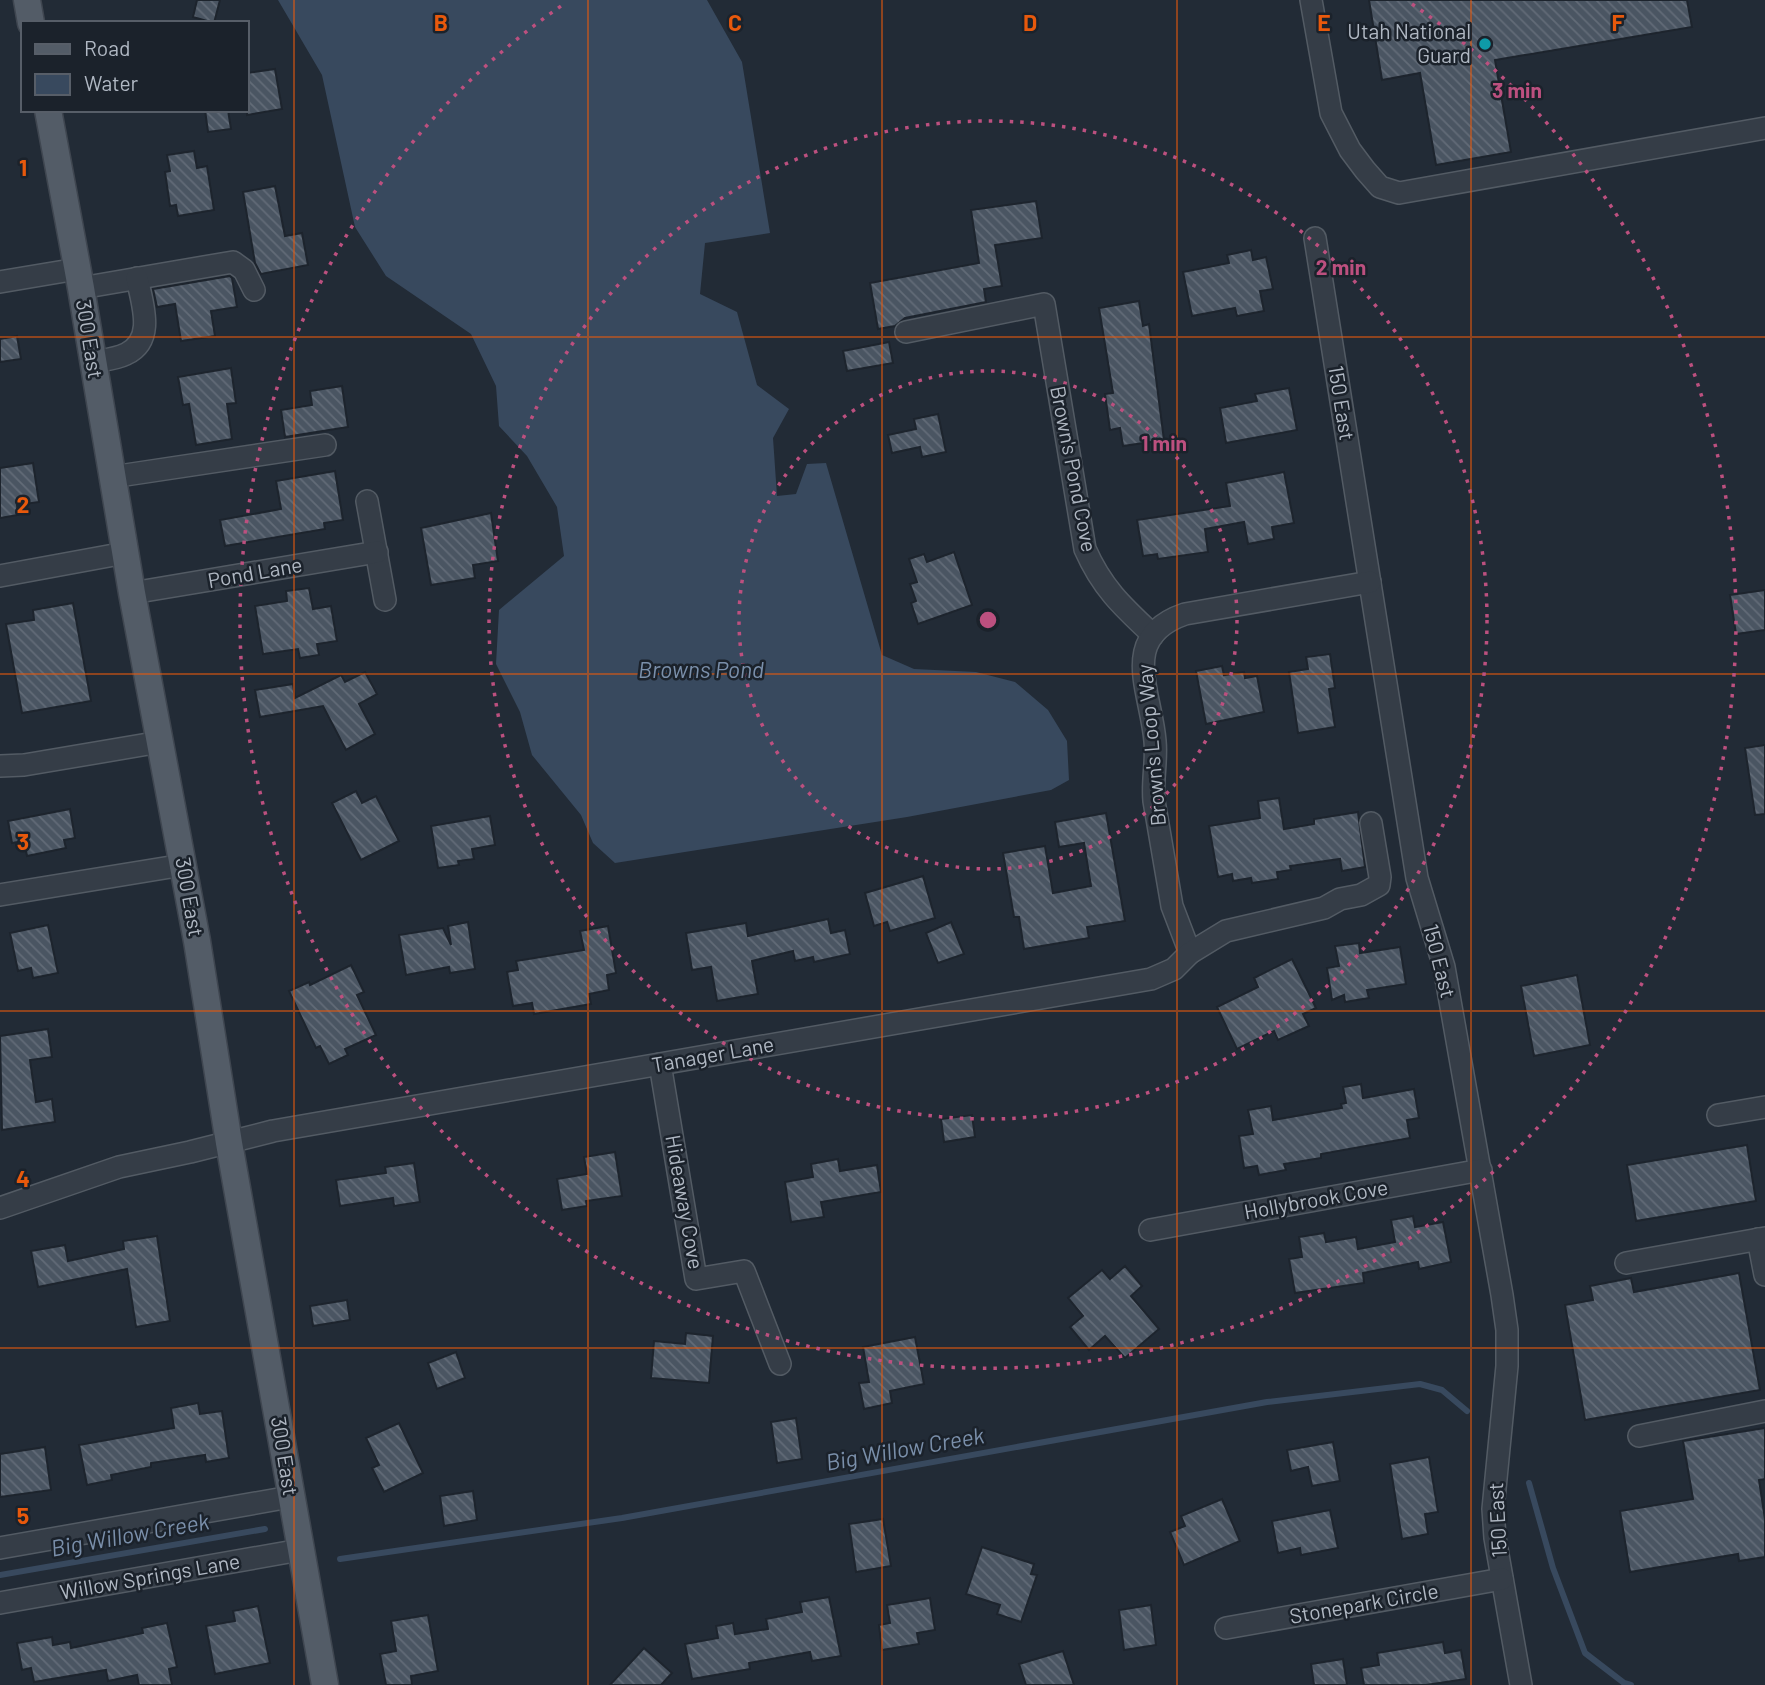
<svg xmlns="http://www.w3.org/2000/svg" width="1765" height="1685" viewBox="0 0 1765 1685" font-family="Barlow,sans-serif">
	<defs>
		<pattern id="building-back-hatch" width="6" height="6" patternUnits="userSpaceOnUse" patternTransform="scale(1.75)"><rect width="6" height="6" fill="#4a5562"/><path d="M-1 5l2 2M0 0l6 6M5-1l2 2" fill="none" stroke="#626b77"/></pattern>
	</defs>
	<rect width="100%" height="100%" fill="#222b36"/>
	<polygon fill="#38495e" points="278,0 707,0 742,62 770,233 705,243 700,294 737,312 757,385 789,409 773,438 777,496 796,494 807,464 826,463 882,655 914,669 976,672 1015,682 1048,710 1067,741 1069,780 1051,790 907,817 615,863 593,843 581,815 532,755 520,712 496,664 499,610 564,556 557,507 527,456 499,426 496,386 471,334 386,276 355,227 322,75"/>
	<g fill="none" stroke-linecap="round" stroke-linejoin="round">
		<g stroke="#38495e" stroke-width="6">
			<polyline points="1529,1483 1553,1568 1585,1653 1624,1683 1631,1685"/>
			<polyline points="340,1559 622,1518 1267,1402 1420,1384 1442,1390 1467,1411"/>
			<polyline points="0,1575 265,1529"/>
		</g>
	</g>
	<g fill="url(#building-back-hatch)" stroke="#1d242d" stroke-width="2">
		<polygon points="197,0 220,0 214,23 193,17"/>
		<polygon points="1369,0 1687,0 1692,27 1495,60 1511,152 1436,165 1420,73 1382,80"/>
		<polygon points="275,69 282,109 247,115 247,73"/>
		<polygon points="205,110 228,110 231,129 208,132"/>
		<polygon points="194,151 197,168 207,166 214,210 178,216 176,205 170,206 165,172 170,171 167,155"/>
		<polygon points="275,186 285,236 302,233 308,265 261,274 255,263 243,192"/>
		<polygon points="1036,201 1042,238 995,245 1002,286 984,289 986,302 905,318 895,326 878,329 870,283 979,263 971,210"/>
		<polygon points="1251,250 1253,260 1266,257 1273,289 1260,291 1264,311 1237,316 1235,308 1192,316 1183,272 1229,263 1227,255"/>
		<polygon points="230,276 232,278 237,307 211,311 215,336 181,341 175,304 157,307 153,289"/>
		<polygon points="1139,301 1143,326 1149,324 1164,440 1123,446 1120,428 1110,430 1105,394 1113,393 1099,308"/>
		<polygon points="17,336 21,359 0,362 0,339"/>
		<polygon points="889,342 893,363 847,371 843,351"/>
		<polygon points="231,368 236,403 227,404 232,439 196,445 189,404 183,405 178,377"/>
		<polygon points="342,386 348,427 285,437 281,410 312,405 310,391"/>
		<polygon points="1289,388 1297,430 1226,443 1220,408 1257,401 1255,394"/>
		<polygon points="938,414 946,452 922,457 920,447 892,453 888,435 916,429 914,419"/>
		<polygon points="33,463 39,502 17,505 18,515 0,518 0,468"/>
		<polygon points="335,471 343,520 324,523 325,529 225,546 220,520 281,509 276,481"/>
		<polygon points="1284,472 1294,523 1272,527 1274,539 1248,544 1244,522 1205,529 1208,552 1158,559 1157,554 1143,556 1137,520 1230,506 1226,483"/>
		<polygon points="491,513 498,561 473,565 475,578 431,585 421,528"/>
		<polygon points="954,552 972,605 918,624 911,603 916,601 910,584 917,582 909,559 924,554 927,562"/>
		<polygon points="309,588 313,609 331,606 337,641 317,644 319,655 300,658 298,649 263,654 255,606 287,601 286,591"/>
		<polygon points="1765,590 1765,630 1736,634 1730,595"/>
		<polygon points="73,603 91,701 22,713 6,624 34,620 33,610"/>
		<polygon points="1330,654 1335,688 1329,689 1335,727 1298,733 1289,672 1308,669 1306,657"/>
		<polygon points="1222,666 1224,675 1244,672 1245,678 1257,676 1264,712 1206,724 1196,671"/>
		<polygon points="365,672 377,694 359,704 375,734 346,750 323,706 260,717 255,690 293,684 295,698 341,675 345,682"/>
		<polygon points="1765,745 1765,814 1755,815 1745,748"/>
		<polygon points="356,791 362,803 376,796 399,841 361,860 332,803"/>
		<polygon points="1279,798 1284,829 1314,824 1314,819 1358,812 1365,867 1342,871 1340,859 1290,866 1291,870 1277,872 1278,879 1252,883 1251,878 1233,881 1232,874 1218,877 1209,826 1260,818 1258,801"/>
		<polygon points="70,809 75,838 64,840 66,848 27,856 24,841 12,843 8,821"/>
		<polygon points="1106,813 1125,921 1087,927 1089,938 1024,949 1019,917 1014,917 1003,853 1045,846 1053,893 1091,886 1084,843 1059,847 1055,822"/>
		<polygon points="490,816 495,845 472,849 474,859 458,861 459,865 438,868 431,826"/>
		<polygon points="923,876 935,918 890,931 887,922 874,926 865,893"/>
		<polygon points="828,919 831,933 845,930 850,954 814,962 813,957 795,961 793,951 752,961 758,994 717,1001 711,967 692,970 686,933 746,923 748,936"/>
		<polygon points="468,922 475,969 450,973 449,967 406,975 399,935 443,928 451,945 448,926"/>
		<polygon points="951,922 964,954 938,963 926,933"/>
		<polygon points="48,925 58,973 33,978 31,968 18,971 10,933"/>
		<polygon points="608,926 616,973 607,975 609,990 589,994 591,1004 534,1014 532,1003 513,1006 507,972 518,970 516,961 584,950 580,931"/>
		<polygon points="1359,943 1360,953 1400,947 1406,984 1367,990 1369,998 1345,1002 1344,995 1332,1000 1327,968 1339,966 1335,946"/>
		<polygon points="1292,959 1316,1008 1303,1014 1309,1026 1278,1040 1274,1031 1237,1049 1217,1007 1258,987 1254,978"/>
		<polygon points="351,965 364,992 357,995 376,1035 345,1049 348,1055 329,1064 320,1046 316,1048 289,991 309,982 310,985"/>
		<polygon points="1577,975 1590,1045 1534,1056 1521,986"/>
		<polygon points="48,1029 52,1057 30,1060 36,1102 52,1099 55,1122 2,1130 0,1036"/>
		<polygon points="1361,1084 1363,1098 1414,1089 1419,1118 1407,1120 1410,1138 1321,1154 1321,1158 1284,1164 1286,1170 1259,1175 1257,1166 1244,1168 1239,1136 1253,1134 1248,1110 1271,1106 1273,1120 1342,1108 1341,1104 1346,1103 1343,1087"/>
		<polygon points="972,1115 975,1137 944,1142 941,1119"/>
		<polygon points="1747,1145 1756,1201 1636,1221 1627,1165"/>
		<polygon points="615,1152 622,1196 586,1201 587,1206 562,1210 557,1179 587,1174 584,1157"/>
		<polygon points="838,1159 840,1171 877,1165 881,1192 821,1202 824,1217 791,1222 785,1182 813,1177 811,1164"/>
		<polygon points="414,1163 420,1202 394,1206 393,1198 340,1206 336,1180 386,1173 385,1167"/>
		<polygon points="1413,1216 1415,1227 1443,1222 1451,1262 1419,1269 1418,1262 1363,1273 1364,1283 1295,1293 1289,1259 1302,1257 1299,1237 1324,1233 1326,1242 1356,1237 1358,1249 1395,1242 1391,1220"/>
		<polygon points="157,1236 170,1321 136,1327 127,1269 38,1287 31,1251 65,1245 68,1261 124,1249 123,1241"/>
		<polygon points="1125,1266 1142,1286 1131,1296 1159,1329 1125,1358 1105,1336 1089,1350 1070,1327 1083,1316 1068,1298 1102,1270 1110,1279"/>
		<polygon points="1739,1273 1760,1390 1585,1420 1565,1305 1593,1300 1590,1286 1631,1278 1634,1292"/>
		<polygon points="347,1300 350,1320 313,1326 310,1306"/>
		<polygon points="686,1333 713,1336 709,1383 651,1378 654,1341 685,1344"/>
		<polygon points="915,1337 924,1384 890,1391 892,1403 864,1409 859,1383 869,1382 863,1347"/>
		<polygon points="456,1352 465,1378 437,1389 428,1363"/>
		<polygon points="198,1403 200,1414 222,1411 229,1458 206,1462 205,1455 151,1463 151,1467 111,1475 112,1480 87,1485 79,1445 174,1428 171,1408"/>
		<polygon points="796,1418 802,1459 777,1463 771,1422"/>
		<polygon points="399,1423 423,1473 384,1492 372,1468 379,1465 366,1438"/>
		<polygon points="1765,1428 1765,1479 1759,1480 1765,1519 1765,1557 1739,1561 1738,1554 1630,1572 1620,1511 1693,1499 1683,1441"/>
		<polygon points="1333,1442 1340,1481 1312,1486 1308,1467 1291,1471 1287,1450"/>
		<polygon points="45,1447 51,1490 0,1497 0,1454"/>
		<polygon points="1429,1457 1438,1512 1425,1514 1428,1534 1402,1539 1390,1464"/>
		<polygon points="473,1491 477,1520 444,1526 440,1496"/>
		<polygon points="1222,1499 1240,1541 1184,1565 1170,1532 1185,1526 1181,1516"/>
		<polygon points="1330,1510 1338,1548 1301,1555 1300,1548 1278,1553 1272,1521"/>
		<polygon points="883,1519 891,1566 856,1572 849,1524"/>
		<polygon points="982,1547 1034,1564 1031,1574 1037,1575 1021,1622 997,1614 1000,1605 966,1594"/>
		<polygon points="829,1597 841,1656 812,1661 810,1652 749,1663 750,1669 692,1679 685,1644 718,1638 716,1626 733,1623 735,1634 768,1629 766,1619 802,1612 800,1602"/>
		<polygon points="930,1598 935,1630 917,1633 919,1644 882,1650 879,1625 890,1623 887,1605"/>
		<polygon points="1151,1605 1156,1645 1124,1650 1119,1610"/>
		<polygon points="258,1606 270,1663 215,1674 206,1626 235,1621 233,1611"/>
		<polygon points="428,1615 438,1671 411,1676 412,1685 386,1685 380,1654 396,1651 391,1621"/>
		<polygon points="167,1623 177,1667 169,1669 172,1685 139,1685 137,1675 108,1681 106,1670 34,1682 31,1668 22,1670 17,1643 52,1637 53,1645 70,1642 71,1648 143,1633 142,1628"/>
		<polygon points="1443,1642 1445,1653 1461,1650 1466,1679 1426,1685 1364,1685 1361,1668 1379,1665 1377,1653"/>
		<polygon points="644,1648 672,1673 661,1685 610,1685"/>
		<polygon points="1063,1651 1074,1685 1026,1685 1019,1664"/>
		<polygon points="1343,1659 1347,1685 1314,1685 1311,1664"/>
	</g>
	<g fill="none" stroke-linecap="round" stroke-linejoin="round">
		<g stroke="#535b64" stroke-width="24">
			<g id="minor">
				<polyline points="1311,0 1331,113 1350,150 1365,170 1380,187 1399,193 1765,128"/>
				<polyline points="1315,238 1417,878 1444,967 1502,1295 1507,1330 1507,1366 1493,1509 1495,1538 1521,1685"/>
				<polyline points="0,282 77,269"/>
				<polyline points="81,288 233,262 244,270 254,290"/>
				<path d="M906,332L1044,304L1085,549C1102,588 1123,607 1153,635"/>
				<path d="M93,362C103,360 116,359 126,354C156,340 142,303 137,278"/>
				<polyline points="112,477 325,445"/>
				<polyline points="367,501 385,600"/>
				<polyline points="0,576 125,553"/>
				<polyline points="132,593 377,552"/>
				<polyline points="0,766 24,765 160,742"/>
				<polyline points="0,895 183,865"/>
				<path d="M1190,953L1172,906L1154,801C1152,781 1157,761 1155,741C1151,691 1118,637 1185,614L1370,582"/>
				<polyline points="660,1064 696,1279 744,1271 780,1364"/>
				<polyline points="1718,1115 1765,1107"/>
				<polyline points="0,1208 119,1167 190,1152 273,1131 1151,979 1174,969 1190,953 1226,931 1324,908 1340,899 1361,895 1379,885 1380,877 1371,823"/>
				<polyline points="1150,1230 1481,1170"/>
				<polyline points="1758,1239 1765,1275"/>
				<polyline points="1626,1263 1765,1238"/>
				<polyline points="1639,1436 1765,1411"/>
				<polyline points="0,1548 290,1497"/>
				<polyline points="0,1603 300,1550"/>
				<polyline points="1226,1628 1502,1579"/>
			</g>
		</g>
		<g stroke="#3f4650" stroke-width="29">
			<g id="major">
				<polyline points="27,0 31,23"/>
				<polyline points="48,110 81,288 132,593 197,941 229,1143 325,1685"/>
			</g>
		</g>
		<use href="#minor" stroke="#353d47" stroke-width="21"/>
		<use href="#major" stroke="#535c67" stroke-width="26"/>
	</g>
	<path fill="none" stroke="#e8590c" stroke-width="2" stroke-opacity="0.55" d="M294,0V1685M588,0V1685M882,0V1685M1177,0V1685M1471,0V1685M0,337H1765M0,674H1765M0,1011H1765M0,1348H1765"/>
	<g fill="none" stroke="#bc507f" stroke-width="3.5" stroke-dasharray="3.5 7">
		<circle cx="988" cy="620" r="249"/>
		<circle cx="988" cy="620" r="499"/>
		<path d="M1412 4A748 748 0 1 1 564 4"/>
	</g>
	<circle fill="#0f9aa8" stroke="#1b222b" stroke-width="2.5" cx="1485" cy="44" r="7"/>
	<g text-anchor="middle" stroke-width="5" stroke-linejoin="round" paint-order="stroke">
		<g font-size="21" fill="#b0b8c3" stroke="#1b222b" text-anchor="end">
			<text x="1471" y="39">Utah National<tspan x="1471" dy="24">Guard</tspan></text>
		</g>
		<g font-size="21" fill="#b0b8c3" stroke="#1b222b">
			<text transform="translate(89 339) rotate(81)" y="7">300 East</text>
			<text transform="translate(1341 403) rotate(81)" y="7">150 East</text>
			<text transform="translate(1073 469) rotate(79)" y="7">Brown's Pond Cove</text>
			<text transform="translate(255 573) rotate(-10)" y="7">Pond Lane</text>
			<text transform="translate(1152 745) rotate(-95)" y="7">Brown's Loop Way</text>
			<text transform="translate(189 897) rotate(80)" y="7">300 East</text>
			<text transform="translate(1439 961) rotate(76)" y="7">150 East</text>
			<text transform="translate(713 1055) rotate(-10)" y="7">Tanager Lane</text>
			<text transform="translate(1316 1200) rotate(-10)" y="7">Hollybrook Cove</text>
			<text transform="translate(684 1202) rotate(80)" y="7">Hideaway Cove</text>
			<text transform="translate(284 1456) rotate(81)" y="7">300 East</text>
			<text transform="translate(1498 1520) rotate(-93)" y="7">150 East</text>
			<text transform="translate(150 1577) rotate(-10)" y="7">Willow Springs Lane</text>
			<text transform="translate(1364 1604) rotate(-10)" y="7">Stonepark Circle</text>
		</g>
		<g font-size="23" font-style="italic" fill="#7a8faa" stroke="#1b222b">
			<text x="701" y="678">Browns Pond</text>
			<text transform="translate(905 1449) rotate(-10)" y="8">Big Willow Creek</text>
			<text transform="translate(130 1535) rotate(-10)" y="8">Big Willow Creek</text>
		</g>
	</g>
	<g font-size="23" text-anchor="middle" font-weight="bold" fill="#e8590c" stroke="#1b222b" stroke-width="5" stroke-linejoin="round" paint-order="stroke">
		<text x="441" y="31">B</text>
		<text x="735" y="31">C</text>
		<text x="1030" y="31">D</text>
		<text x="1324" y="31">E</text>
		<text x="1618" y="31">F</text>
		<text x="23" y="176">1</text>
		<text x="23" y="513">2</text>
		<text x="23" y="850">3</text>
		<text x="23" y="1187">4</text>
		<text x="23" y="1524">5</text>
	</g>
	<circle cx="988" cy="620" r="10" fill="#bc507f" stroke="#1b222b" stroke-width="3.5"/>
	<g font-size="21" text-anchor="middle" font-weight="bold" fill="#bc507f" stroke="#1b222b" stroke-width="5" stroke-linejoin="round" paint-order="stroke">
		<text x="1517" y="98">3 min</text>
		<text x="1341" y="275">2 min</text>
		<text x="1164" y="451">1 min</text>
	</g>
	<rect x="21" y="21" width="228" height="91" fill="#1b222b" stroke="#575e68" stroke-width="2"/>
	<rect x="35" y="44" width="35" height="10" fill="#535c67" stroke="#575e68" stroke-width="2"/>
	<text x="84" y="56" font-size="21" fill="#b0b8c3">Road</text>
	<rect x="35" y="74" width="35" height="21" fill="#38495e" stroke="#575e68" stroke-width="2"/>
	<text x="84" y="91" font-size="21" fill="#b0b8c3">Water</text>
</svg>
